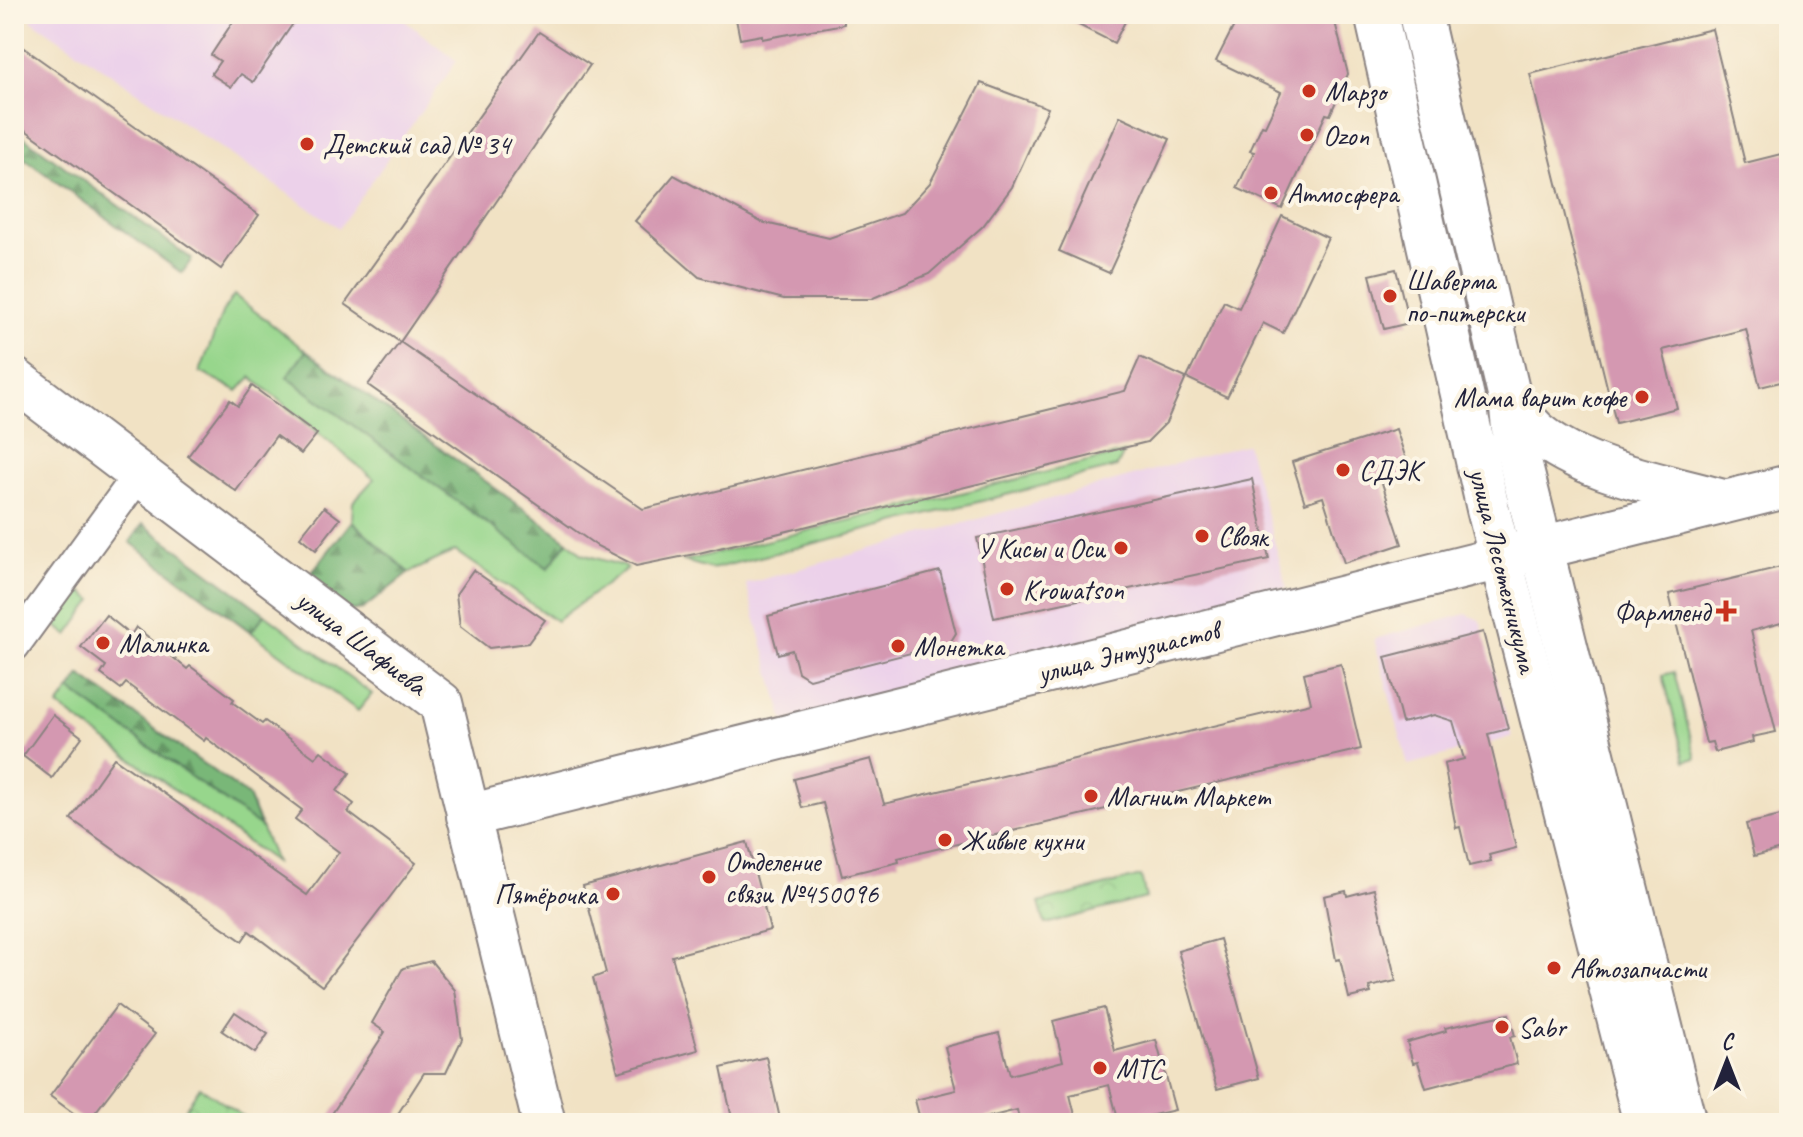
<svg xmlns="http://www.w3.org/2000/svg" width="1803" height="1137" viewBox="0 0 1803 1137" font-family="Caveat,sans-serif">
	<defs>
		<pattern id="forest-firs" width="22" height="20" patternUnits="userSpaceOnUse" patternTransform="scale(2)"><rect width="22" height="20" fill="#79b778"/><path d="M5 1l3.5 6h-7zM16 11l3.5 6h-7z" fill="#639464"/></pattern>
		<pattern id="park-crowns" width="20" height="18" patternUnits="userSpaceOnUse" patternTransform="scale(2)"><rect width="20" height="18" fill="#97d68c"/><path d="M2 6a3 3 0 1 1 6 0M12 15a3 3 0 1 1 6 0" fill="none" stroke="#82b77a"/></pattern>
	</defs>
	<rect width="100%" height="100%" fill="#fcf5e5"/>
	<filter id="ink" filterUnits="userSpaceOnUse"><feTurbulence type="fractalNoise" baseFrequency=".0125" numOctaves="2"/><feDisplacementMap in="SourceGraphic" scale="16" xChannelSelector="R" yChannelSelector="G"/><feConvolveMatrix kernelMatrix="1 2 1 2 8 2 1 2 1" color-interpolation-filters="sRGB"/></filter>
	<filter id="wash" filterUnits="userSpaceOnUse"><feTurbulence type="fractalNoise" baseFrequency=".006" numOctaves="4" result="noise"/><feDisplacementMap in="SourceGraphic" scale="32" xChannelSelector="R" yChannelSelector="G"/><feGaussianBlur stdDeviation="1.8" result="paint"/><feColorMatrix in="noise" values="0 0 0 0 0 0 0 0 0 0 0 0 0 0 0 0 0 1.4 0 .05"/><feComposite in="paint" operator="in"/></filter>
	<g filter="url(#wash)">
		<rect width="100%" height="100%" fill="#f1e2c4"/>
		<g fill="#ecd1ea">
			<polygon points="36,14 408,14 405,21 457,61 339,228 31,20"/>
			<polygon points="1247,444 1287,587 784,721 746,584"/>
			<polygon points="1466,614 1480,620 1512,737 1408,765 1374,639"/>
		</g>
		<g fill="#97d68c" stroke="#5c7c64" stroke-width="2">
			<polygon points="234,295 306,351 287,377 549,567 568,541 582,554 623,566 627,569 556,621 455,551 409,573 352,521 353,502 374,479 251,377 238,391 200,372 223,311"/>
			<polygon points="1124,453 1117,467 712,569 684,561"/>
			<polygon points="81,591 93,600 68,635 56,626"/>
			<polygon points="265,614 372,694 358,711 251,632"/>
			<polygon points="1674,672 1696,758 1685,761 1663,675"/>
			<polygon points="70,690 261,827 275,862 58,706"/>
		</g>
		<g fill="url(#forest-firs)" stroke="#4e6c5a" stroke-width="2">
			<polygon points="14,130 192,259 182,273 14,151"/>
			<polygon points="306,351 568,541 548,568 287,377"/>
			<polygon points="352,521 409,573 363,609 349,611 306,580"/>
			<polygon points="143,524 265,614 251,632 130,542"/>
			<polygon points="80,675 248,796 261,827 70,690"/>
		</g>
		<g fill="url(#park-crowns)" stroke="#5c7c64" stroke-width="2">
			<polygon points="1141,876 1146,898 1045,924 1039,903"/>
			<polygon points="200,1087 250,1121 249,1123 176,1123"/>
		</g>
		<g id="blocks">
			<g fill="#d498b1">
				<polygon points="238,14 283,14 294,22 253,82 241,74 231,87 211,74 220,61 211,55"/>
				<polygon points="735,14 844,14 844,24 762,39 762,35 740,39"/>
				<polygon points="1057,14 1129,14 1114,43"/>
				<polygon points="1240,14 1333,14 1348,74 1330,115 1326,114 1282,209 1237,188 1254,152 1250,151 1262,125 1265,126 1281,92 1216,61"/>
				<polygon points="1712,29 1745,163 1789,152 1789,380 1760,387 1746,329 1663,350 1677,408 1616,423 1530,74"/>
				<polygon points="539,32 590,65 400,342 345,304"/>
				<polygon points="14,41 259,215 221,269 14,122"/>
				<polygon points="981,83 1048,108 1012,187 983,226 929,274 871,299 784,299 699,277 635,221 674,175 761,222 829,238 902,213 930,183"/>
				<polygon points="1120,116 1170,139 1109,273 1059,251"/>
				<polygon points="1282,216 1328,238 1283,333 1263,323 1227,397 1187,378 1224,301 1239,308"/>
				<polygon points="1396,269 1409,323 1384,329 1370,275"/>
				<polygon points="400,342 643,509 1125,391 1140,357 1186,378 1166,423 1147,442 695,554 636,566 597,546 368,385"/>
				<polygon points="252,386 317,434 301,454 276,436 236,491 188,456 230,400 238,406"/>
				<polygon points="1396,429 1411,474 1382,483 1402,544 1344,563 1323,497 1305,503 1292,462"/>
				<polygon points="1252,479 1269,559 994,618 977,538"/>
				<polygon points="324,507 340,519 316,550 300,537"/>
				<polygon points="1789,565 1789,621 1751,631 1776,732 1752,737 1753,742 1715,752 1712,742 1706,743 1669,594"/>
				<polygon points="473,570 545,620 528,643 489,648 460,626 456,594"/>
				<polygon points="940,571 956,633 950,643 809,679 798,672 792,650 778,654 768,616"/>
				<polygon points="106,615 131,635 136,627 187,669 190,666 234,699 232,702 262,724 265,721 315,758 321,751 350,773 337,791 354,804 348,812 416,863 322,986 249,931 242,941 71,819 114,758 307,895 339,852 295,819 302,810 206,738 204,741 126,683 121,689 101,674 106,666 81,647"/>
				<polygon points="1483,632 1508,729 1488,734 1516,848 1489,855 1491,861 1469,866 1460,827 1456,828 1444,764 1464,759 1453,721 1434,715 1402,723 1385,657"/>
				<polygon points="1341,664 1361,749 898,858 899,862 842,876 823,803 802,808 794,779 871,759 884,804 1311,703 1304,673"/>
				<polygon points="53,715 82,737 52,778 23,756"/>
				<polygon points="1789,814 1789,847 1754,856 1746,824"/>
				<polygon points="747,842 770,930 672,956 698,1050 618,1072 593,978 606,973 583,886"/>
				<polygon points="1374,889 1396,981 1369,987 1371,993 1349,998 1340,959 1336,960 1324,896 1346,891 1347,896"/>
				<polygon points="1220,939 1259,1078 1217,1089 1178,951"/>
				<polygon points="431,961 455,990 462,1039 446,1073 424,1073 392,1123 326,1123 385,1032 372,1023 403,968"/>
				<polygon points="117,1005 155,1034 87,1123 50,1096"/>
				<polygon points="1104,1008 1115,1051 1156,1040 1175,1110 1119,1123 1109,1085 1070,1095 1077,1123 1020,1123 1017,1110 977,1120 978,1123 921,1123 915,1100 956,1090 945,1047 999,1033 1010,1075 1063,1061 1053,1021"/>
				<polygon points="235,1012 268,1034 255,1053 222,1031"/>
				<polygon points="1509,1014 1515,1036 1510,1037 1517,1064 1426,1088 1418,1062 1413,1063 1407,1042 1446,1031 1445,1028"/>
				<polygon points="766,1057 781,1123 733,1123 721,1068"/>
			</g>
		</g>
	</g>
	<g filter="url(#ink)">
		<use href="#blocks" fill-opacity="0" stroke="#8a8280" stroke-width="2"/>
		<g fill="none" stroke-linecap="round" stroke-linejoin="round">
			<g stroke="#8a8280" stroke-width="34">
				<polyline id="street" points="14,646 140,473"/>
			</g>
			<g stroke="#8a8280" stroke-width="46">
				<g id="secondary">
					<polyline points="1376,14 1488,509 1645,1123"/>
					<polyline points="1420,14 1510,399 1514,438 1685,1123"/>
					<polyline points="14,379 441,703 544,1123"/>
					<path d="M1510,399C1518,410 1527,424 1538,433C1585,472 1662,484 1719,500"/>
					<polyline points="468,816 1789,486"/>
				</g>
			</g>
			<use href="#street" stroke="#fff" stroke-width="30"/>
			<use href="#secondary" stroke="#fff" stroke-width="42"/>
		</g>
	</g>
	<g fill="#c8321e" stroke="#fcf5e5" stroke-width="3">
		<circle cx="1309" cy="91" r="8"/>
		<circle cx="1307" cy="135" r="8"/>
		<circle cx="307" cy="144" r="8"/>
		<circle cx="1271" cy="193" r="8"/>
		<circle cx="1390" cy="296" r="8"/>
		<circle cx="1642" cy="397" r="8"/>
		<circle cx="1343" cy="470" r="8"/>
		<circle cx="1202" cy="536" r="8"/>
		<circle cx="1121" cy="548" r="8"/>
		<circle cx="1007" cy="589" r="8"/>
		<path d="M1722 599h8v8h8v8h-8v8h-8v-8h-8v-8h8z"/>
		<circle cx="103" cy="643" r="8"/>
		<circle cx="898" cy="646" r="8"/>
		<circle cx="1091" cy="796" r="8"/>
		<circle cx="945" cy="840" r="8"/>
		<circle cx="709" cy="877" r="8"/>
		<circle cx="613" cy="894" r="8"/>
		<circle cx="1554" cy="968" r="8"/>
		<circle cx="1502" cy="1027" r="8"/>
		<circle cx="1100" cy="1068" r="8"/>
	</g>
	<g text-anchor="middle" stroke-width="8" stroke-linejoin="round" paint-order="stroke">
		<g font-size="28" fill="#22223b" stroke="#fcf5e5" text-anchor="start">
			<text x="1325" y="101">Марзо</text>
			<text x="1323" y="145">Ozon</text>
			<text x="323" y="154">Детский сад № 34</text>
			<text x="1287" y="203">Атмосфера</text>
			<text x="1406" y="290">Шаверма<tspan x="1406" dy="32">по-питерски</tspan></text>
			<text x="1626" y="407" text-anchor="end">Мама варит кофе</text>
			<text x="1359" y="480">СДЭК</text>
			<text x="1218" y="546">Свояк</text>
			<text x="1105" y="558" text-anchor="end">У Кисы и Оси</text>
			<text x="1023" y="599">Krowatson</text>
			<text x="1710" y="621" text-anchor="end">Фармленд</text>
			<text x="119" y="653">Малинка</text>
			<text x="914" y="656">Монетка</text>
			<text x="1107" y="806">Магнит Маркет</text>
			<text x="961" y="850">Живые кухни</text>
			<text x="725" y="871">Отделение<tspan x="725" dy="32">связи №450096</tspan></text>
			<text x="597" y="904" text-anchor="end">Пятёрочка</text>
			<text x="1570" y="978">Автозапчасти</text>
			<text x="1518" y="1037">Sabr</text>
			<text x="1116" y="1078">МТС</text>
		</g>
		<g font-size="28" fill="#22223b" stroke="#fcf5e5">
			<text transform="translate(1504 570) rotate(76)" y="10">улица Лесотехникума</text>
			<text transform="translate(362 642) rotate(37)" y="10">улица Шафиева</text>
			<text transform="translate(1128 651) rotate(-14)" y="10">улица Энтузиастов</text>
		</g>
	</g>
	<rect width="1803" height="1137" fill="none" stroke="#fcf5e5" stroke-width="48"/>
	<g transform="translate(1727 1061)" stroke="#fcf5e5" stroke-width="6" paint-order="stroke">
	<path d="M0-6L14 30L0 20L-14 30Z" fill="#22223b"/>
	<text y="-12" font-size="22" font-weight="bold" text-anchor="middle" fill="#22223b">С</text>
	</g>
</svg>
